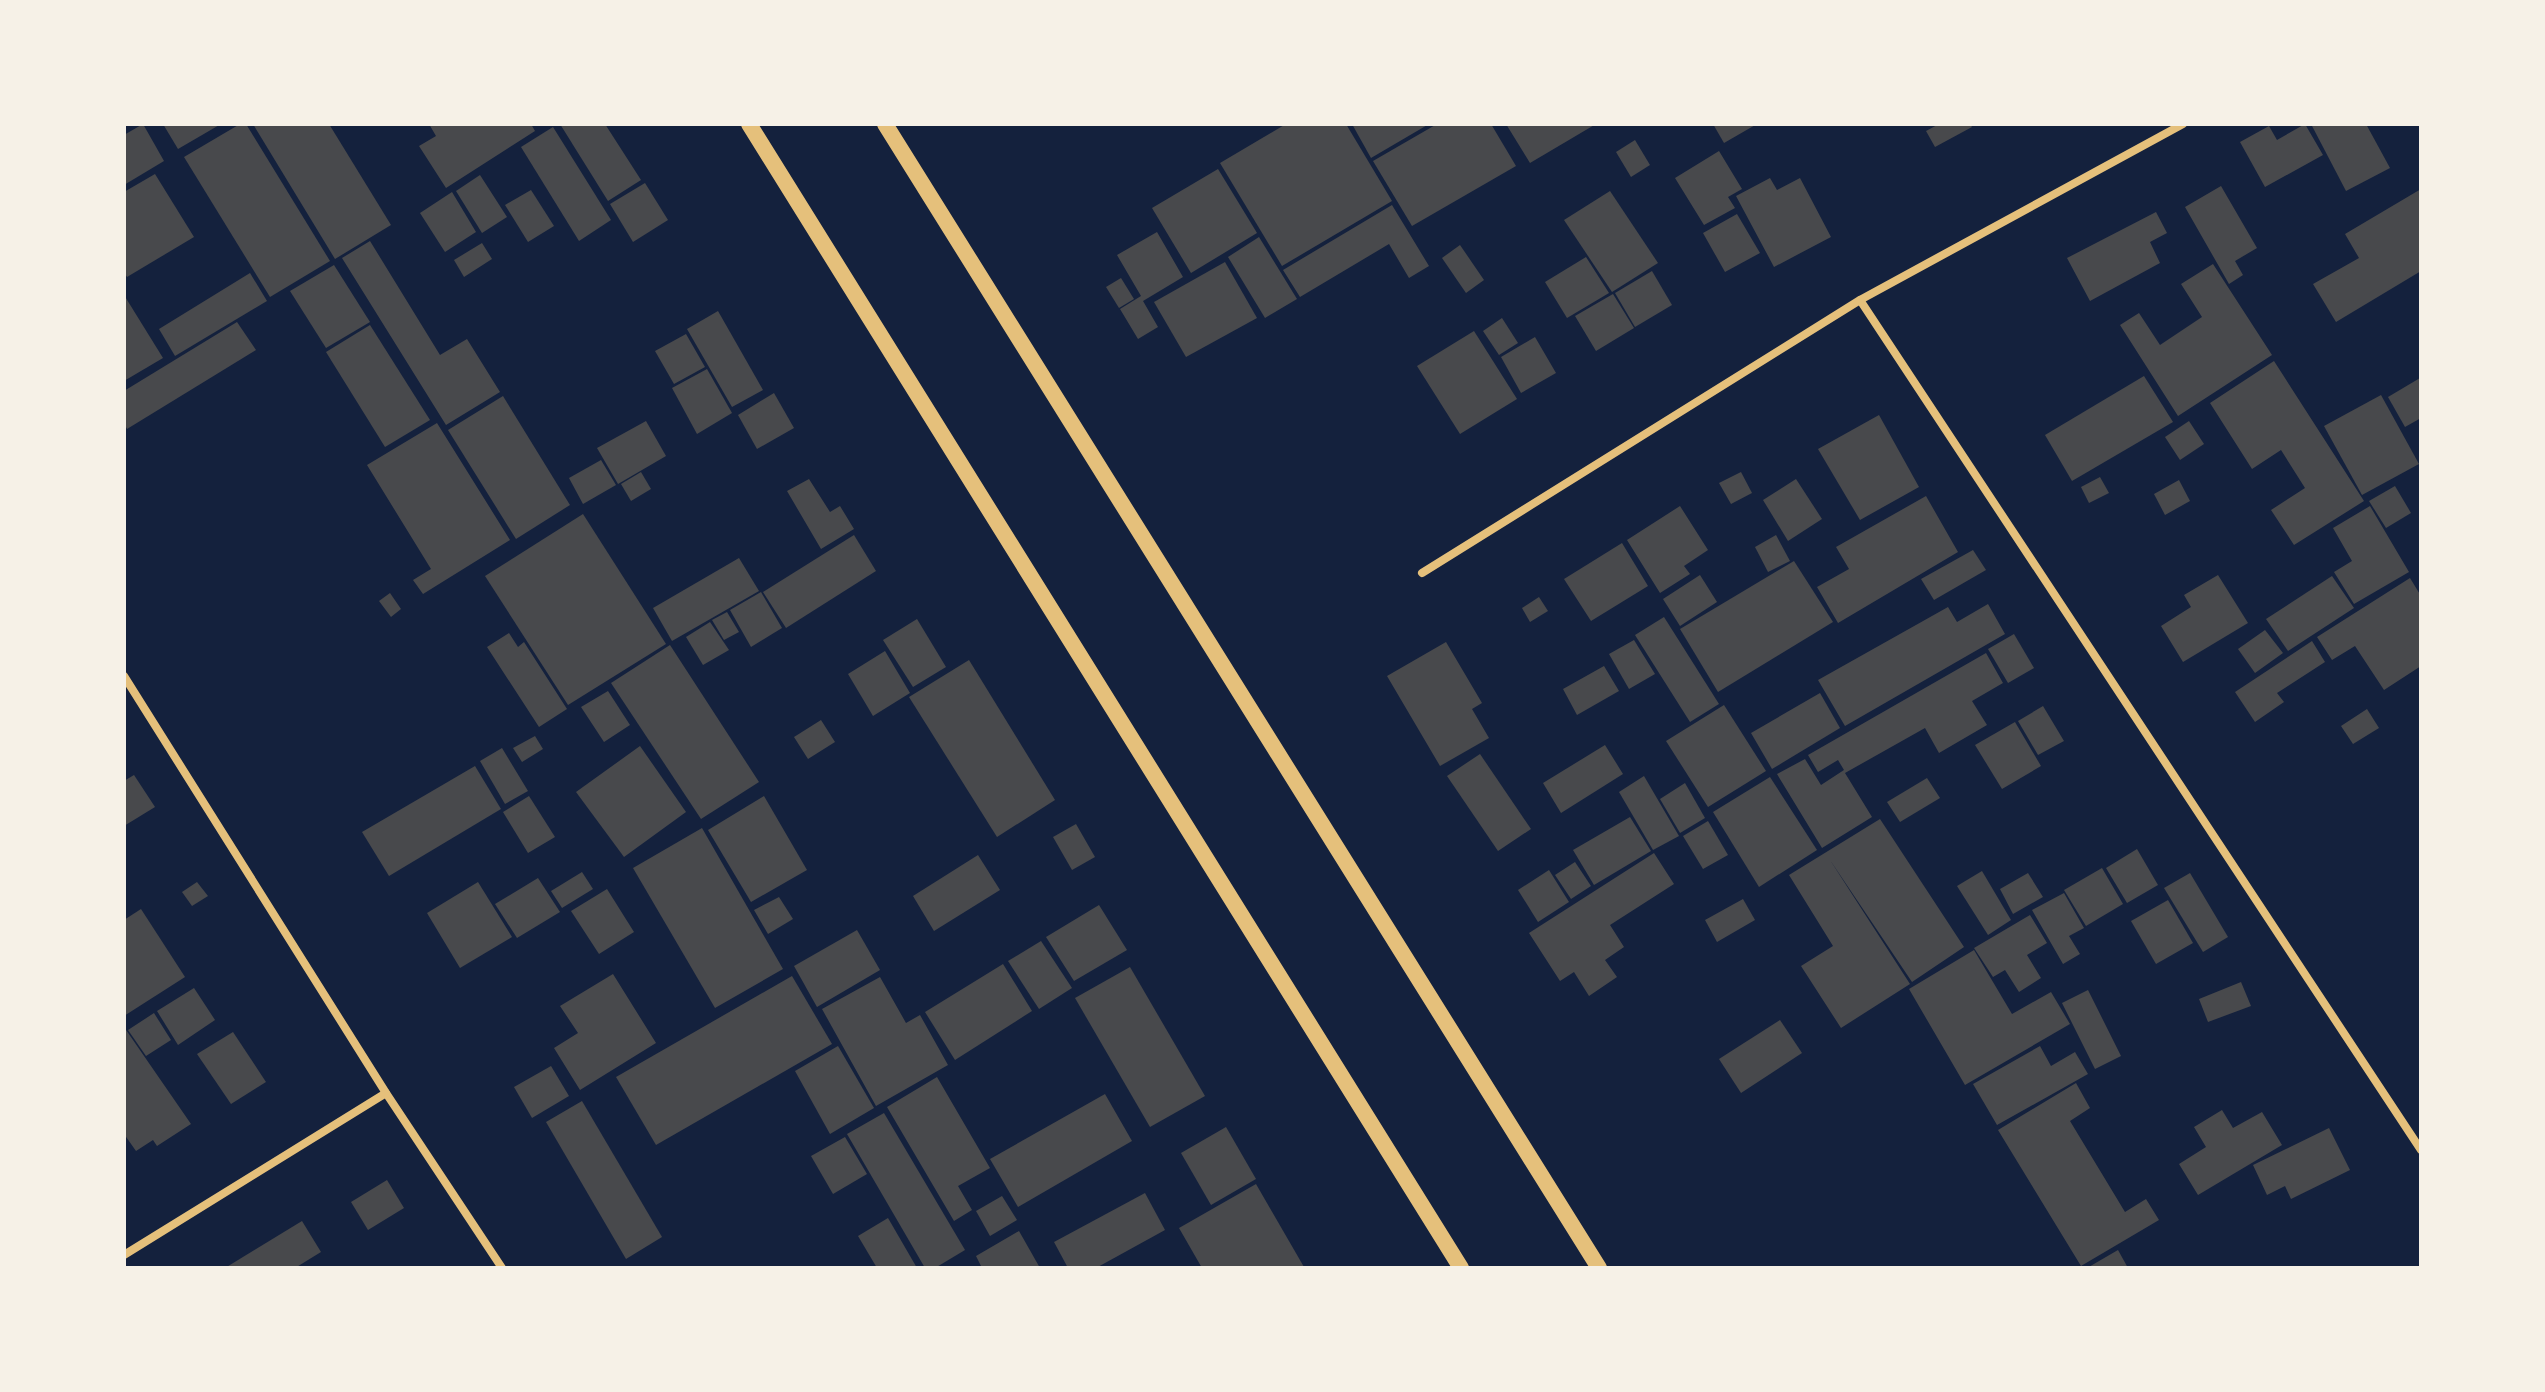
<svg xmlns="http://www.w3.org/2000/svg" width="2545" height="1392" viewBox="0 0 2545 1392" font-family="Figtree,sans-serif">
	<rect width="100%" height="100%" fill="#14213d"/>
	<g fill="#48494c">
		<polygon points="143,124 164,161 124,185 124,135"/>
		<polygon points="163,124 221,124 178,149"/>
		<polygon points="240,124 246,124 330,261 270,297 184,157"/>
		<polygon points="253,124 329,124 391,225 335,259"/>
		<polygon points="429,124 531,124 535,131 446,188 419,146 436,136"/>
		<polygon points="560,124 605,124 641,180 608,201"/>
		<polygon points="1286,124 1346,124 1392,201 1282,266 1220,163"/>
		<polygon points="1352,124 1429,124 1371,158"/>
		<polygon points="1437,124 1491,124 1516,166 1412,226 1373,161"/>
		<polygon points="1506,124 1596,124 1530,163"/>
		<polygon points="1713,124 1757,124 1724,143"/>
		<polygon points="1939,124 1970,124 1972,127 1935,147 1926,131"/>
		<polygon points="2305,124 2323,155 2265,187 2240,142 2269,126 2277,140"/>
		<polygon points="2311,124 2366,124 2390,168 2346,191"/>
		<polygon points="553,127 611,220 579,241 521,147"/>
		<polygon points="1635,140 1650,165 1631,177 1616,152"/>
		<polygon points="1719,151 1742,189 1728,197 1735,208 1704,225 1675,178"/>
		<polygon points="1218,169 1257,233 1191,273 1152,208"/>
		<polygon points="155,174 194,237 127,277 124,272 124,192"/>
		<polygon points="480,175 507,217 482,233 456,191"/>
		<polygon points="1770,178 1777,190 1800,178 1831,237 1774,267 1736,196"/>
		<polygon points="645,183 668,220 633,242 610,204"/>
		<polygon points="2221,186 2257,248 2235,261 2243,275 2229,284 2185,207"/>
		<polygon points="2421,189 2421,271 2336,322 2313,284 2359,258 2345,234"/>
		<polygon points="531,190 554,226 528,242 505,205"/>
		<polygon points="1610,191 1658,263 1612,292 1564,220"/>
		<polygon points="452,192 476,232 445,252 420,213"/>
		<polygon points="1392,205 1429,266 1409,278 1389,244 1300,297 1283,270"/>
		<polygon points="2156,212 2167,233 2150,242 2160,263 2090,301 2067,258"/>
		<polygon points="1737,214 1760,253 1725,272 1703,233"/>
		<polygon points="1157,232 1183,277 1143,301 1158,327 1138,339 1120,309 1141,296 1117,255"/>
		<polygon points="1259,237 1297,299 1265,318 1228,257"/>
		<polygon points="370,241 440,355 467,339 500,392 446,425 342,258"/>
		<polygon points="482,243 492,259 464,277 454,260"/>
		<polygon points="1460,245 1484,280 1466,293 1442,258"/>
		<polygon points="1586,257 1609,293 1567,318 1545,282"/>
		<polygon points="1225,262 1257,318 1186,357 1154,302"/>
		<polygon points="2213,264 2272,355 2178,416 2120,325 2139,313 2160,345 2202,317 2181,284"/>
		<polygon points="334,265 370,322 326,348 290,291"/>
		<polygon points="1652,271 1672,305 1635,327 1615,293"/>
		<polygon points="250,273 267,301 175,356 159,329"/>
		<polygon points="1121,278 1134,299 1119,308 1106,287"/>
		<polygon points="1613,294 1634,328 1596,351 1575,316"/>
		<polygon points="124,295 163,358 124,381"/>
		<polygon points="718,311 763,390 732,407 687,329"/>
		<polygon points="1502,318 1518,343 1499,355 1483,331"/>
		<polygon points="237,322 256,350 127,429 124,423 124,391"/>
		<polygon points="370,325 430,420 385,447 326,352"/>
		<polygon points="1474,331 1517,399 1460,434 1417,366"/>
		<polygon points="686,334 705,367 674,384 655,351"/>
		<polygon points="1535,337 1556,373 1521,393 1501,357"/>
		<polygon points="2274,361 2364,501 2294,545 2271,510 2305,488 2281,450 2252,469 2210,403"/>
		<polygon points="707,369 732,413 697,434 672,388"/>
		<polygon points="2144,376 2173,422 2072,481 2045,435"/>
		<polygon points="2420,378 2421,418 2405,427 2388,397"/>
		<polygon points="774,393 794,428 757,449 738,415"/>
		<polygon points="2381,395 2419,464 2362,495 2324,426"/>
		<polygon points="503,396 570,505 516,539 448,430"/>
		<polygon points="1879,415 1919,487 1860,520 1818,449"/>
		<polygon points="646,421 666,456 618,484 597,448"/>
		<polygon points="2189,421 2204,444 2180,460 2165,437"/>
		<polygon points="437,423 510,540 423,594 413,580 431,569 367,465"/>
		<polygon points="601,460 616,485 583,504 569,478"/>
		<polygon points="641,472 651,489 631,501 621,484"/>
		<polygon points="1741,472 1752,493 1731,504 1719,483"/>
		<polygon points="2100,477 2109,493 2089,503 2081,487"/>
		<polygon points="809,479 830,512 840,506 854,529 821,549 787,491"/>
		<polygon points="1796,479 1822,519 1788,541 1763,500"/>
		<polygon points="2179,480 2190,501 2165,515 2154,494"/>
		<polygon points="2395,486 2411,513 2386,528 2369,501"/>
		<polygon points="1926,496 1958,552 1838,623 1817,587 1849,569 1836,547"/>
		<polygon points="1680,506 1708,550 1684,566 1690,574 1660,593 1627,540"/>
		<polygon points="2370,506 2409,572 2354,604 2334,572 2352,561 2333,528"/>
		<polygon points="583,514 666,644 568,705 485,576"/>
		<polygon points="854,535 876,571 786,628 763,592"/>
		<polygon points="1776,535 1790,561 1768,572 1755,547"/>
		<polygon points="1622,543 1648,586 1591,621 1564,579"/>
		<polygon points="1973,550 1986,570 1934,600 1921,579"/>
		<polygon points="739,558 759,591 672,641 653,608"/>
		<polygon points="1794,561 1833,622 1718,692 1680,629"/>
		<polygon points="1700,575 1717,602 1680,626 1663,599"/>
		<polygon points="2218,575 2248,623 2183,662 2161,626 2191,607 2184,595"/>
		<polygon points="2332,576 2354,608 2288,651 2266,619"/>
		<polygon points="2410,578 2421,596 2421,666 2384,690 2355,646 2332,660 2317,637"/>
		<polygon points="761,592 782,628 751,647 730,610"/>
		<polygon points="390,593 401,609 391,617 379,601"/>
		<polygon points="1539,597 1548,611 1530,622 1522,608"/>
		<polygon points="1988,604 2005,634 1845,726 1818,680 1948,607 1957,622"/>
		<polygon points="727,612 739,632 724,640 712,620"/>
		<polygon points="1664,617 1719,704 1690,722 1635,635"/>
		<polygon points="917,619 946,667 913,687 883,640"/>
		<polygon points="710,622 729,650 703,665 686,637"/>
		<polygon points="2265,630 2283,653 2255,673 2238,649"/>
		<polygon points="509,633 518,647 524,642 567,709 539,727 487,647"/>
		<polygon points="2014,634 2034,668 2008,683 1988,649"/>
		<polygon points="1634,640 1655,674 1629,689 1609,654"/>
		<polygon points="2312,641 2325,662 2277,693 2284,702 2255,722 2235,692"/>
		<polygon points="1446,642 1482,703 1472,709 1489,738 1440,766 1387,676"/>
		<polygon points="670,645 759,782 701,819 611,683"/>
		<polygon points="885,651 910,693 873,716 848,674"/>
		<polygon points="1986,653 2003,683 1972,701 1987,725 1939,753 1925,728 1845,773 1872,817 1822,848 1777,774 1805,759 1821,785 1844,770 1838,760 1818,772 1808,755"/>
		<polygon points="969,660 1055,800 997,837 909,697"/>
		<polygon points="1604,666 1619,691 1577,715 1563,689"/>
		<polygon points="608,691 630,725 604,742 581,707"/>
		<polygon points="1820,693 1840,728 1772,769 1751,733"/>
		<polygon points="1724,705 1766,771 1708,807 1666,741"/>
		<polygon points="2043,706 2064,741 2038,755 2018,721"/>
		<polygon points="2367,709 2379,728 2353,744 2341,726"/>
		<polygon points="821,720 835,742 808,759 794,737"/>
		<polygon points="2015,722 2041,766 2002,789 1975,745"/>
		<polygon points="535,736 543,749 522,762 513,748"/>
		<polygon points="1605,745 1623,774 1561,813 1543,783"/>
		<polygon points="640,746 686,812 624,857 576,792"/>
		<polygon points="502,748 528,791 505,804 480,761"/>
		<polygon points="1480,754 1531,829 1498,851 1447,776"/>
		<polygon points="475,766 501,809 389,876 362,832"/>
		<polygon points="134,775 155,807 124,826 124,781"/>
		<polygon points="1644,776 1679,836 1653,850 1619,792"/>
		<polygon points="1770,777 1817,850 1759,887 1713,812"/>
		<polygon points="1927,778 1940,798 1900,822 1887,802"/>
		<polygon points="1685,783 1705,818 1680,833 1660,799"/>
		<polygon points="529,796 555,837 528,853 503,812"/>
		<polygon points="764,796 807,870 751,902 708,830"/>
		<polygon points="1630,817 1651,851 1594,885 1573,850"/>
		<polygon points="1880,819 1964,947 1912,982 1830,860 1910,984 1841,1028 1801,966 1833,946 1789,875"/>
		<polygon points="1708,821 1728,855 1703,869 1683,836"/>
		<polygon points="1076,824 1095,857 1072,870 1053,837"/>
		<polygon points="702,828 783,969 715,1008 633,868"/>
		<polygon points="2137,849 2158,885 2127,903 2106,868"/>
		<polygon points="1654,853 1674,884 1610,925 1624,947 1605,960 1617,977 1589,996 1574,972 1560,981 1529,933"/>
		<polygon points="978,855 1000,890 934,931 913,896"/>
		<polygon points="1575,862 1591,886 1571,899 1555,875"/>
		<polygon points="2102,868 2123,904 2086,926 2064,890"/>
		<polygon points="1549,870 1569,902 1538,922 1518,890"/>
		<polygon points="1982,871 2011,920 1988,935 1957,886"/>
		<polygon points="582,872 593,889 562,908 551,891"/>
		<polygon points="2028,873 2043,897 2013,914 2000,889"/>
		<polygon points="2190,873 2228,937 2203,952 2164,888"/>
		<polygon points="538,878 560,912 517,938 495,904"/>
		<polygon points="197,882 208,896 192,906 182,892"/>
		<polygon points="478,882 512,937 460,968 427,913"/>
		<polygon points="607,889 634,932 599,954 571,911"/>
		<polygon points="2064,893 2084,928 2069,936 2080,954 2063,964 2032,910"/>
		<polygon points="779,897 793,919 768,934 754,910"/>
		<polygon points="1743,899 1755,920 1717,942 1705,920"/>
		<polygon points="2168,900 2193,943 2156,964 2131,921"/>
		<polygon points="1099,905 1127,950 1074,981 1046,937"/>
		<polygon points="141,909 185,977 124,1016 124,920"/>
		<polygon points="2030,915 2047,943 2027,955 2041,978 2019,992 2005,970 1993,977 1974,948"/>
		<polygon points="857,930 880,970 817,1007 794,966"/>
		<polygon points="1041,941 1072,988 1039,1009 1008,961"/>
		<polygon points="1974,950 2012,1014 2051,992 2070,1024 1965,1085 1909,989"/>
		<polygon points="1003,964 1032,1011 955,1060 925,1012"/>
		<polygon points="1130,967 1205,1096 1150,1127 1075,998"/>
		<polygon points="613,974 656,1043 580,1090 554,1048 578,1033 560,1006"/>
		<polygon points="792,976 832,1044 656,1145 616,1077"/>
		<polygon points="880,977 906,1023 920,1015 948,1065 876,1106 822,1009"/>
		<polygon points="2241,982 2251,1006 2208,1022 2199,999"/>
		<polygon points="194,988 215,1020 178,1045 157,1011"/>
		<polygon points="2088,990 2121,1056 2095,1069 2062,1003"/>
		<polygon points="154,1013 171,1040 146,1056 128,1030"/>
		<polygon points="1780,1020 1802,1053 1741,1093 1719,1059"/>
		<polygon points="124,1027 191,1124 157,1146 153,1140 136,1151 124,1134"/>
		<polygon points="233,1032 266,1082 231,1104 197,1054"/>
		<polygon points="838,1046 874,1108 830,1134 795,1071"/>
		<polygon points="2040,1046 2051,1066 2075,1052 2088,1074 1997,1125 1973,1084"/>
		<polygon points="551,1066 569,1096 532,1118 514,1087"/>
		<polygon points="937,1077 990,1168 958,1186 972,1210 954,1221 887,1107"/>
		<polygon points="2076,1083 2090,1108 2070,1121 2125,1212 2146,1199 2159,1220 2081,1266 1998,1130"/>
		<polygon points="1105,1094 1132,1141 1018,1207 990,1159"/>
		<polygon points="582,1101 662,1237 626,1259 546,1122"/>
		<polygon points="2222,1110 2233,1128 2262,1112 2282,1145 2198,1195 2179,1164 2206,1147 2194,1127"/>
		<polygon points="884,1113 965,1250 935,1268 925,1268 847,1134"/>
		<polygon points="1226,1127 1256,1179 1211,1205 1181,1153"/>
		<polygon points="2329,1128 2350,1170 2291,1199 2285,1186 2267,1195 2253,1165"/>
		<polygon points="845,1137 867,1174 833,1194 811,1156"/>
		<polygon points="387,1180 404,1208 368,1230 351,1202"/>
		<polygon points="1256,1184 1304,1267 1202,1268 1179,1228"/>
		<polygon points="1145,1193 1165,1230 1096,1268 1068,1268 1054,1242"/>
		<polygon points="1002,1196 1017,1220 990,1236 976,1211"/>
		<polygon points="888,1218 917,1268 877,1268 858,1236"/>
		<polygon points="302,1221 321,1252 295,1268 225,1268"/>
		<polygon points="1019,1231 1040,1268 982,1268 976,1256"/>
		<polygon points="2118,1250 2128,1268 2087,1268"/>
	</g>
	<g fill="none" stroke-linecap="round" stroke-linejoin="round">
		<g stroke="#e5c07b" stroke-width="8">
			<polyline points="1860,300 2421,1150"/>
			<polyline points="1422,573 1860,300 2183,124"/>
			<polyline points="124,676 386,1093 502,1268"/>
			<polyline points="124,1255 386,1093"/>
		</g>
		<g stroke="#e5c07b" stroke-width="16">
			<polyline points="749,124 1461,1268"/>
			<polyline points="885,124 1599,1268"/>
		</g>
	</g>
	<rect width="2545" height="1392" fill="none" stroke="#f6f1e7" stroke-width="252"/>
</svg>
